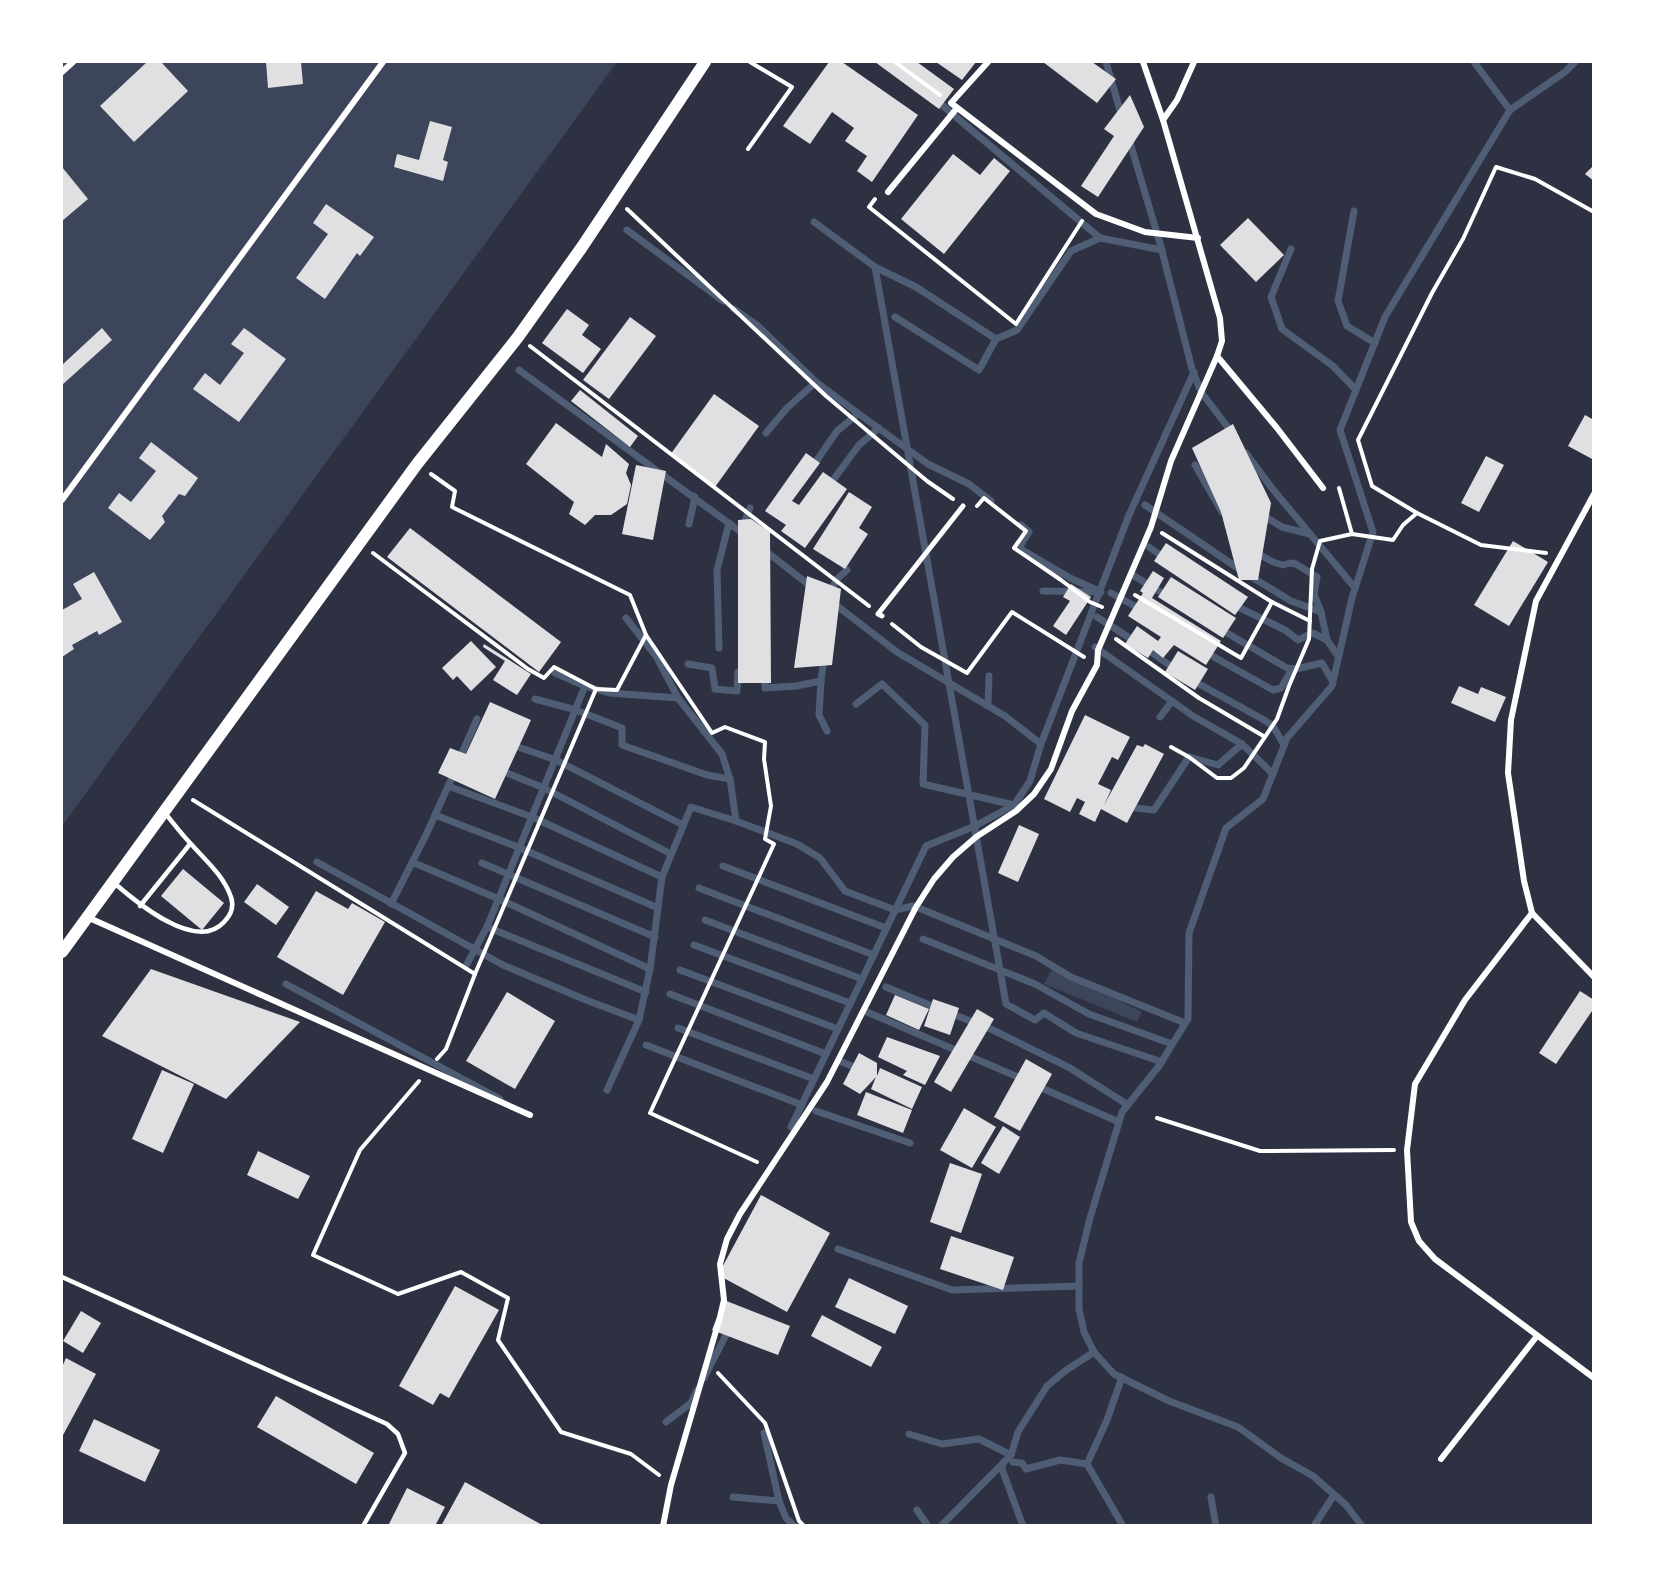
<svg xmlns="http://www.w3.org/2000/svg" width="1655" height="1587" viewBox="0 0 1655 1587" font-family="'PT Sans Narrow',sans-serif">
	<rect width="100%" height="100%" fill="#2d3142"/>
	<g fill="#3c4559">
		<polygon points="62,62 617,62 62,826"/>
		<polygon points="1053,967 1142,1012 1137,1022 1044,984"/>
	</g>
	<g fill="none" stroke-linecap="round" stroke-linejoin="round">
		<g stroke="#4f5d75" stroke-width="7">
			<polyline points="1106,62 1122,117"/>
			<polyline points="937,101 1100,238 1162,250"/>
			<polyline points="1510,110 1565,72 1575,62"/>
			<polyline points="1129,139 1161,247 1192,369 1201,392 1233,434"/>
			<polyline points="1354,211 1338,301 1347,326 1375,343"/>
			<polyline points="814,222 875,267 916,287 996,339 1017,330 1071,251 1100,238"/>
			<polyline points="627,230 723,301"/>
			<polyline points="1291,249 1271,297 1282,329 1333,366 1356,390"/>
			<polyline points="875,267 1006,1004 1035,1020 1044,1013 1076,1033 1162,1062"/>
			<polyline points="734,309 757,325 816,382 859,414 928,464 969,484 991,501"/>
			<polyline points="895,317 979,370 996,339"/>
			<polyline points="519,370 745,535"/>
			<polyline points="766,433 787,408 816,382"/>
			<polyline points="1246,453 1271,487 1355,588"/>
			<polyline points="1195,465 1222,512"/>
			<polyline points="813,466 837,431 858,414"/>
			<polyline points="828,487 859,445 879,428"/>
			<polyline points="1145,505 1245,573 1291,601 1321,612"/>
			<polyline points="1261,514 1282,527 1310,534"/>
			<polyline points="689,524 695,497 693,496"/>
			<polyline points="1021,525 1029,532 1019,548 1070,578 1101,592"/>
			<polyline points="742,528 750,508"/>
			<polyline points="1149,547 1166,559"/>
			<polyline points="763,549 813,588"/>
			<polyline points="1255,552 1273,562 1283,565 1290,563 1296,564 1317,577 1314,594 1321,612 1327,640 1338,656"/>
			<polyline points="1131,574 1167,596"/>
			<polyline points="1043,591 1097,592"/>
			<polyline points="1111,593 1140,609"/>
			<polyline points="829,594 837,579 847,570"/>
			<polyline points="832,602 897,652 1005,716 1041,744"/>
			<polyline points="1232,604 1285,630 1298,640 1313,633 1327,640"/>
			<polyline points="1097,617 1136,642"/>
			<polyline points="626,618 656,656 678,698 722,754 730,779 736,821 797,844 820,858 845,891 895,910 913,906 916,907 1036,956 1071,977 1185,1023"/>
			<polyline points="1220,629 1287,668 1296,669 1322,663 1332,680"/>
			<polyline points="1095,647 1193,716 1242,744 1273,774"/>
			<polyline points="719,648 717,570 729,523"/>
			<polyline points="1145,648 1175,669"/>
			<polyline points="1205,652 1273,690 1281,688 1292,669"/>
			<polyline points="824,657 821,681 819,715 827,731"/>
			<polyline points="688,664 712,668 715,689 737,691 738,672"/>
			<polyline points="555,673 585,686 609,693 678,698"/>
			<polyline points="765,675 765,688 796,686 821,681"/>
			<polyline points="1192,680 1264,720 1273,726 1284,745"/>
			<polyline points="535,699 576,710 622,728 622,745 707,775 730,779"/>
			<polyline points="856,704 882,684 925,725 923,784 1014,805"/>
			<polyline points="988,706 989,676"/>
			<polyline points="1160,717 1172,701"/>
			<polyline points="518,747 556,760 683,825"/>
			<polyline points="459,760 477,719"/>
			<polyline points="507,773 544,788 671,854"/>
			<polyline points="448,786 532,817 662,877"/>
			<polyline points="1127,807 1154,810 1189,757 1218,765 1242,744"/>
			<polyline points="435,815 520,848 658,908"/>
			<polyline points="317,862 503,965 586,1000 639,1020"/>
			<polyline points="412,862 499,899 650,969"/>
			<polyline points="482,863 655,937"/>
			<polyline points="723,866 886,928"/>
			<polyline points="699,888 874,955"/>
			<polyline points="391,904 426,835 455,771"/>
			<polyline points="705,920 862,979"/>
			<polyline points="487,927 646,992"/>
			<polyline points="923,939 1035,984 1089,1014 1172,1044"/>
			<polyline points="694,945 850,1003"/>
			<polyline points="467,964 487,927 585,686"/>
			<polyline points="680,970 838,1029"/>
			<polyline points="286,984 500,1099"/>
			<polyline points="886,987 939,1009"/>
			<polyline points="670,994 826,1054"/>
			<polyline points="867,1012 1025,1080"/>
			<polyline points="950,1013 993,1030 1070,1068 1128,1105"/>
			<polyline points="678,1028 814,1079"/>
			<polyline points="646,1045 802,1105"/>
			<polyline points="842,1062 859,1069"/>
			<polyline points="1037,1086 1119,1122"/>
			<polyline points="607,1090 639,1020 650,969 662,877 691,807 736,821"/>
			<polyline points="816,1111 910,1143"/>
			<polyline points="791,1127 926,846 975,826 1014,805 1030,781 1041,744 1129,515 1194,372"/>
			<polyline points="838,1249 952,1290 1079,1286"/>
			<polyline points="1122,1377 1107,1420 1087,1464 1123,1526"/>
			<polyline points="704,1378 729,1329"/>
			<polyline points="666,1422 691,1403 697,1390"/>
			<polyline points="764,1433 779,1501"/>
			<polyline points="909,1434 942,1444 979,1439 1011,1455"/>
			<polyline points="1013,1462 1022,1463 1026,1469 1060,1460 1087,1464"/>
			<polyline points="1003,1463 1002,1469 1023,1526"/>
			<polyline points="733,1497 779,1501 786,1518 794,1526"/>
			<polyline points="1211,1497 1216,1526"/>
			<polyline points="917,1510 928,1526"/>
			<polyline points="941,1526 1011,1455 1018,1432 1047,1386 1065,1371 1094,1352"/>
			<polyline points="1314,1526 1334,1495"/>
			<polyline points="1362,1526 1346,1505 1313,1476 1281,1458 1238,1427 1169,1401 1114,1374 1094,1352 1084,1332 1079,1309 1079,1263 1090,1218 1122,1112 1159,1066 1188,1019 1189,933 1226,828 1263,799 1287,738 1332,686 1352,598 1373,532 1340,430 1385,317 1510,110 1474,62"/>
		</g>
	</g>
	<g fill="#e0e0e3">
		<polygon points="147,62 161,62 188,91 134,142 100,106"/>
		<polygon points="266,62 301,62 303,84 268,88"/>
		<polygon points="829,62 842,62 918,115 872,182 857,171 867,156 845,141 854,128 832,112 810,144 783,126"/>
		<polygon points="875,62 917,62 954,89 939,109"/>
		<polygon points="936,62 976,62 962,80"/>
		<polygon points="1043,62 1092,62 1116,79 1097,103"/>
		<polygon points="1130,95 1144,127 1098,197 1081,186 1114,136 1104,129"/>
		<polygon points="430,121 452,127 443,160 448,162 443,181 394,167 397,154 419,160"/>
		<polygon points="953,154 980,175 994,158 1010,171 944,254 901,219"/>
		<polygon points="1594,165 1594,181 1585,174"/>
		<polygon points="62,167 88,199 62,221"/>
		<polygon points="326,204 374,237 360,256 357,253 325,299 296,278 328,234 313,223"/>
		<polygon points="1248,218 1284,255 1256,282 1220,245"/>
		<polygon points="567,309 589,325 582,335 601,349 583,373 542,343"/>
		<polygon points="630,317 656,336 609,399 583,380"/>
		<polygon points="102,328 112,340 62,385 62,365"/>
		<polygon points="244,328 286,359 239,422 193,389 205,373 220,385 244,353 231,344"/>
		<polygon points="580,390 638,436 630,447 571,401"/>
		<polygon points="714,394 759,426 715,487 670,455"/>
		<polygon points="1585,415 1594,420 1594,460 1568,446"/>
		<polygon points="556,423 602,457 606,444 629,464 626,473 631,485 627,504 611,515 595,515 585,525 569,514 574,502 526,464"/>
		<polygon points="1233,424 1271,503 1258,580 1239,580 1221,512 1192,448"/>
		<polygon points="151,442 198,478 185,496 179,494 162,516 165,522 150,540 108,508 119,493 131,502 156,471 139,458"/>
		<polygon points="806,453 820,463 792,501 799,505 823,472 847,489 805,548 781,531 786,525 765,511"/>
		<polygon points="1486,456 1504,465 1479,512 1461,503"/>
		<polygon points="636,465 666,471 653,540 622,534"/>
		<polygon points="849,492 872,507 859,528 868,534 845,569 813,549"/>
		<polygon points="751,519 770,532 771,683 738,683 738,520"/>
		<polygon points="410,528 561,642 539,672 387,557"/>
		<polygon points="1513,541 1548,562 1509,626 1474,605"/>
		<polygon points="1166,543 1248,597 1235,615 1154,561"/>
		<polygon points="1153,571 1164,578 1152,598 1221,641 1206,665 1174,645 1163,658 1153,650 1148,658 1125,644 1137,626 1158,641 1161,637 1128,616 1143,593 1140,591"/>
		<polygon points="94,572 122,622 99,635 97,631 72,645 74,649 62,657 62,610 82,599 73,584"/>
		<polygon points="807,576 841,589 832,665 794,668"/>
		<polygon points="1171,577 1236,618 1223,638 1158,597"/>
		<polygon points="1071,584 1091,597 1066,635 1053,626 1070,601 1063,597"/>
		<polygon points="471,641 496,667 471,691 457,676 453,680 442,668"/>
		<polygon points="484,644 531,674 517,695 493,680 505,661 483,647"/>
		<polygon points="1178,651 1208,669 1195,690 1165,672"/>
		<polygon points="1459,686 1478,694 1481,687 1506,697 1495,722 1451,703"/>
		<polygon points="490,702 531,720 495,799 438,773 450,748 466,754"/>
		<polygon points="1085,715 1130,737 1118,760 1112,757 1098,784 1111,790 1104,805 1137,745 1143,747 1145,744 1164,754 1127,823 1101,809 1095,822 1079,814 1085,802 1077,798 1070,812 1044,799"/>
		<polygon points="1019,825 1039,834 1018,882 998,873"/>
		<polygon points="183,869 224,903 202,930 161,896"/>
		<polygon points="257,884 289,907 276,925 244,902"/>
		<polygon points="316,891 348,909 352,903 385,922 343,995 277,957"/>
		<polygon points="151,969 300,1022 226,1099 102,1036"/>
		<polygon points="1580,991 1594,1000 1594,1008 1556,1064 1539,1053"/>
		<polygon points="507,992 555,1021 515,1089 466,1061"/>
		<polygon points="895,995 929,1009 919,1030 886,1015"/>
		<polygon points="933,999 959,1008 950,1035 924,1026"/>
		<polygon points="977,1009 994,1019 951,1092 934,1082"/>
		<polygon points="887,1037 940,1056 925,1085 903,1075 907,1071 878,1057"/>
		<polygon points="859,1053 877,1063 877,1076 880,1068 922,1087 912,1109 871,1089 876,1077 860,1094 843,1084"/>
		<polygon points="1026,1059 1052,1074 1020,1131 994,1117"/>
		<polygon points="162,1070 194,1084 163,1153 132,1139"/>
		<polygon points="866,1092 912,1110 903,1133 857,1115"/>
		<polygon points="964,1108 996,1127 972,1168 940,1150"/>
		<polygon points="1003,1126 1020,1137 999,1174 981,1163"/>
		<polygon points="258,1151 310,1176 298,1199 247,1175"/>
		<polygon points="950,1163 982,1174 961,1233 930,1222"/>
		<polygon points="761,1195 830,1233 787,1312 718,1275"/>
		<polygon points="951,1236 1014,1257 1003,1290 940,1269"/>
		<polygon points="849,1278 908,1306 895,1334 835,1307"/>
		<polygon points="455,1286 499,1310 449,1398 440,1393 433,1405 399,1386"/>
		<polygon points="724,1300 790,1326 778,1355 712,1330"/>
		<polygon points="81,1311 101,1323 83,1353 63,1341"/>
		<polygon points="822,1315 882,1347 871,1367 811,1336"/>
		<polygon points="66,1358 96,1374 62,1437 62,1367"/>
		<polygon points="276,1396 374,1453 356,1484 257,1427"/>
		<polygon points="94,1419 160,1450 145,1482 79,1451"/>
		<polygon points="465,1482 544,1526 441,1526"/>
		<polygon points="407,1488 445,1507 435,1526 388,1526"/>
	</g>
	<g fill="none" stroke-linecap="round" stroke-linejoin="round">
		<g stroke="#fff" stroke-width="4">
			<polyline points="895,62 940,95"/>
			<polyline points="748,149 792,87 750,62"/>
			<polyline points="875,199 869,207 1016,324 1082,221"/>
			<polyline points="627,209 826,396 927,481 953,499"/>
			<polyline points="530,346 869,606"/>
			<polyline points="431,474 455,491 452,507 630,595 646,635 617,690 596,689 475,974 446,1049 437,1059"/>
			<polyline points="1339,488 1352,534"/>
			<polyline points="977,506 984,498 1026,531 1014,548 1061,580 1090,602 1102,607"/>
			<polyline points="1162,533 1272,602"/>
			<polyline points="373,553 528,669 544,678 554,667 596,689"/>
			<polyline points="1546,553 1481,545 1417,513 1372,486 1358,440 1432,293 1463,239 1496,167 1535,179 1594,212"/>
			<polyline points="1135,595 1241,658 1272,602 1310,621"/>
			<polyline points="892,624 921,647 967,673 1012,612 1084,657"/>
			<polyline points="646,635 712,733 725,727 765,742 764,759 771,806 765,839 774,844 650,1113 757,1162"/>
			<polyline points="1116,639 1199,698 1265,737"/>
			<polyline points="1171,747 1189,757 1217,778 1231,778 1244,768 1277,719 1289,686 1309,639 1312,569 1320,541 1352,534 1393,540 1403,525 1417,513"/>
			<polyline points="193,800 475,974"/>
			<polyline points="419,1081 360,1150 313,1255 398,1294 461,1272 508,1298 498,1340 561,1432 631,1454 659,1475"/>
			<polyline points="1157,1118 1260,1151 1394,1150"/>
			<polyline points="718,1373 765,1423 799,1521 804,1526"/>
		</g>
		<g stroke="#fff" stroke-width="4.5">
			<path d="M113,882C136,902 196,953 224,922C231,915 234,906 231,897C223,875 207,862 192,845C182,835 174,824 165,813"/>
			<polyline points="140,906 190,844"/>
			<polyline points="62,1277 387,1424 398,1434 405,1453 363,1526"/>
		</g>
		<polyline stroke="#fff" stroke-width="5" points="882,616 878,614 963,506"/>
		<g stroke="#fff" stroke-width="6">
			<polyline points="988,62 951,103 1096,214 1145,232 1198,238"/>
			<polyline points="62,72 73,62"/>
			<polyline points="1163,120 1177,100 1194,62"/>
			<polyline points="888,192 957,108"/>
			<polyline points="1217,356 1277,428 1323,488"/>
			<polyline points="1594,494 1536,601 1511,720 1508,773 1524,881 1532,913 1594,977"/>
			<polyline points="62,500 383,62"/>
			<polyline points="1532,913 1465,1000 1415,1084 1407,1150 1411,1222 1419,1241 1435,1259 1594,1378"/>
			<polyline points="87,917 530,1115"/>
			<polyline points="1441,1459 1537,1336"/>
			<polyline points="663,1526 671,1485 720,1317 724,1300 720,1264 727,1239 740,1214 827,1082 916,907 934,879 953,857 976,837 1016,811 1034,794 1051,769 1072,711 1097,665 1098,650 1151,527 1171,461 1217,356 1222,341 1220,318 1163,120 1143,62"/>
		</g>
		<polyline stroke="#fff" stroke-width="12" points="62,952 417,464 518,337 582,247 705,62"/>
	</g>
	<rect width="1655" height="1587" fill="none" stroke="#ffffff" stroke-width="126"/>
</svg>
